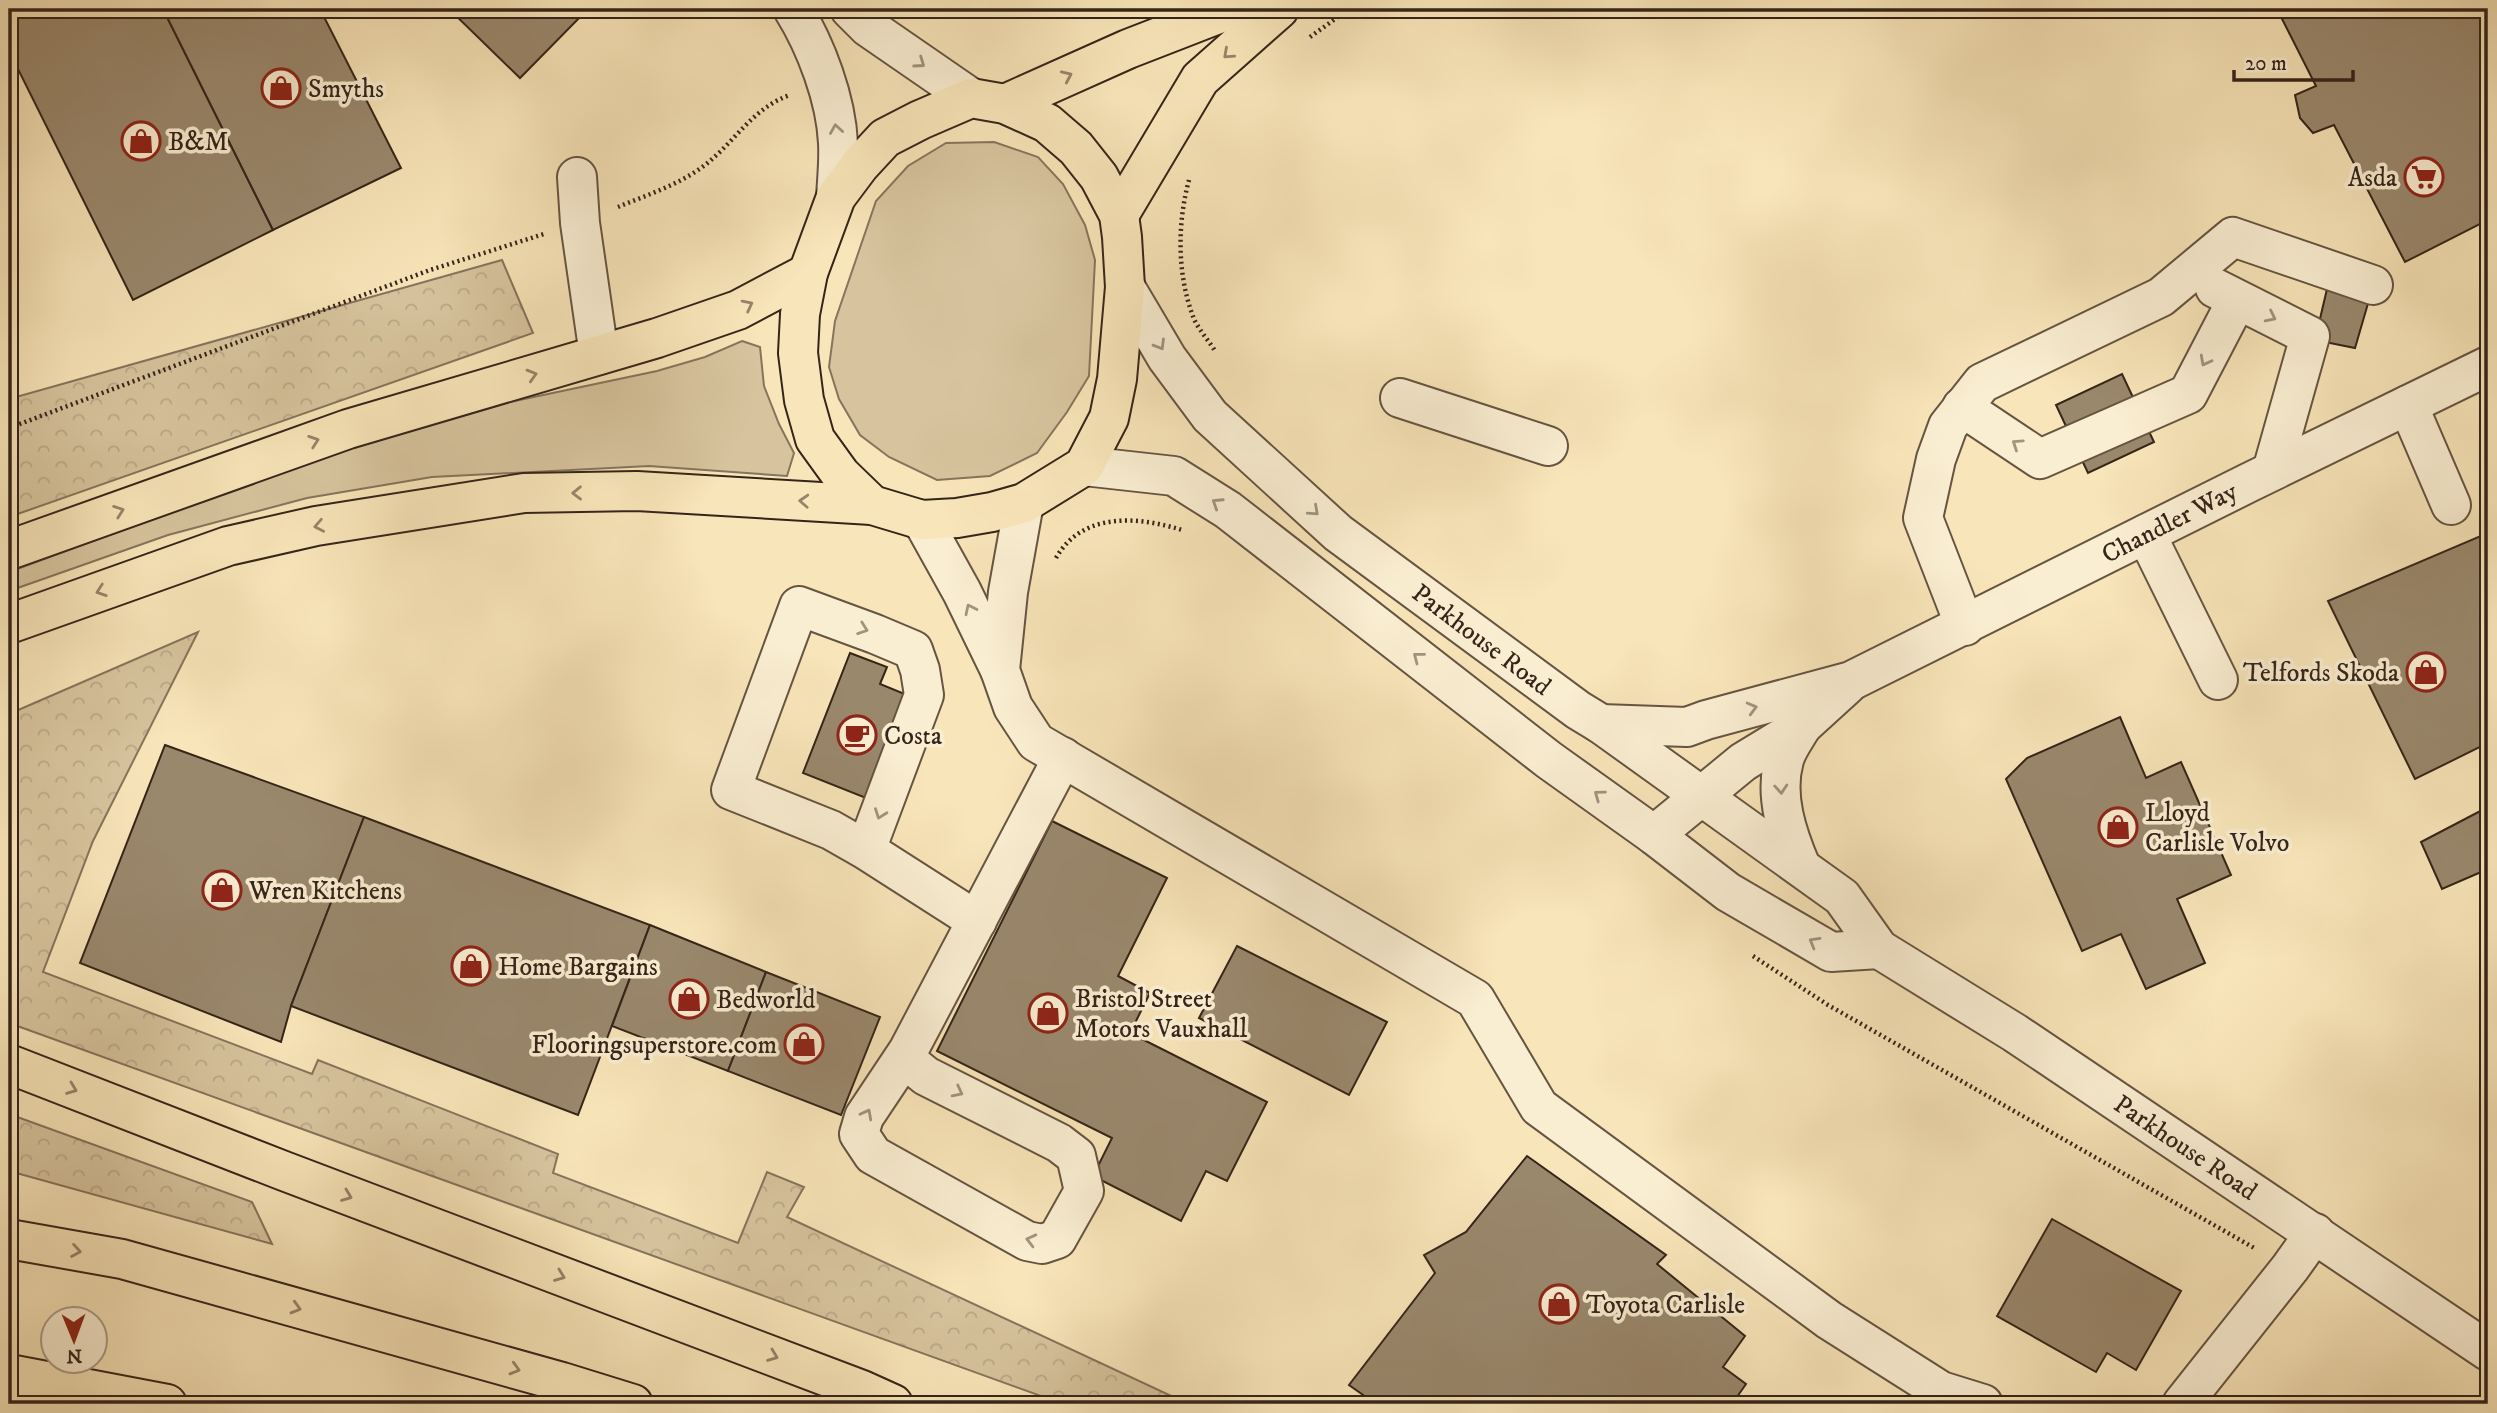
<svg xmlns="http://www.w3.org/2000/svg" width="2497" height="1413" viewBox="0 0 2497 1413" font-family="'IM FELL DW Pica',serif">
	<defs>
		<pattern id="forest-crowns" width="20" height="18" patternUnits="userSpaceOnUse" patternTransform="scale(1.75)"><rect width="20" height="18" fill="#d7c49e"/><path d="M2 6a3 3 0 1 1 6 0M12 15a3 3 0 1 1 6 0" fill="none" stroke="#b9a888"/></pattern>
	</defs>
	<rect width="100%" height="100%" fill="#f8e5b9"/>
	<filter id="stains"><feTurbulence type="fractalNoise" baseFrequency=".00286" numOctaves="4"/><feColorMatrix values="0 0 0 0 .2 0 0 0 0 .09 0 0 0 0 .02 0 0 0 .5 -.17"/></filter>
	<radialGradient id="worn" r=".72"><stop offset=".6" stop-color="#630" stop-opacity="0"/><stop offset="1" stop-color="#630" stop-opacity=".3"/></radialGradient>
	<g fill="#d7c49e" stroke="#86745c" stroke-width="2">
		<polygon points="994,142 1038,157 1063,184 1085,225 1095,260 1089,376 1067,412 1037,453 990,476 937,480 889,457 860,435 839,399 829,367 835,321 876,201 908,166 946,143"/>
		<polygon points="742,341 760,347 764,386 779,424 794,453 787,476 649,466 432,477 307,498 168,535 9,591 9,572 321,457 510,402 657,371 705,357"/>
	</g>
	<g fill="url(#forest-crowns)" stroke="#86745c" stroke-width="2">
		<polygon points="502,260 533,333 9,517 9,399"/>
		<polygon points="198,632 93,841 43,972 312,1074 318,1060 558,1154 553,1173 738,1243 767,1172 804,1187 787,1217 1180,1400 1178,1404 1063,1404 9,1023 9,714"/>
		<polygon points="9,1114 252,1202 272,1244 9,1171"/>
	</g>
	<g fill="#9a886d" stroke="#35241a" stroke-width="2">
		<polygon points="9,9 163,9 273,230 133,300 9,51"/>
		<polygon points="163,9 320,9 401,168 273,230"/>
		<polygon points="449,9 588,9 520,78"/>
		<polygon points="2277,9 2488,9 2488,220 2405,262 2334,125 2313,133 2300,118 2295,95 2316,86"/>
		<polygon points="2327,289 2369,300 2355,348 2315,340"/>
		<polygon points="2122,374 2154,442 2088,473 2056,405"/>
		<polygon points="2483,535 2488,548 2488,743 2415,779 2328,601"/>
		<polygon points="850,653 887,667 880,684 912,697 871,800 803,773"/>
		<polygon points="2120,717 2146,778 2181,762 2231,875 2177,899 2205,963 2146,989 2121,934 2082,951 2006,779 2027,758"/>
		<polygon points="165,745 364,817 291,1006 281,1042 80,963"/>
		<polygon points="2488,807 2488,869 2442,889 2421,842"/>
		<polygon points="364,817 650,925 578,1115 291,1006"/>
		<polygon points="1052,821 1167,878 1118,976 1150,993 1130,1033 1267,1102 1227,1181 1206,1171 1181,1221 1093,1176 1112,1138 937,1051"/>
		<polygon points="650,925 766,972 728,1071 612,1026"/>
		<polygon points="1237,946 1387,1022 1349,1095 1199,1018"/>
		<polygon points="766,972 880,1017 841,1115 728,1071"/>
		<polygon points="1527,1156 1666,1255 1657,1264 1745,1336 1723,1367 1746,1384 1732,1404 1376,1404 1349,1385 1435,1273 1424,1255 1466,1232"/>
		<polygon points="2052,1219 2181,1291 2136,1370 2107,1353 2096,1372 1997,1316"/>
	</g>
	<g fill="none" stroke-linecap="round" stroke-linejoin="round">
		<g stroke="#665442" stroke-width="42">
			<g id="minor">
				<path d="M793,9C816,46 836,99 838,143C839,161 837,180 836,197"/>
				<polyline points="850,9 868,27 971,98"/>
				<polyline points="577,177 580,223 599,355"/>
				<polyline points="1125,287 1167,358 1210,416 1338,533 1578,710 1601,724 1842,897 1879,949 2015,1033 2488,1351"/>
				<polyline points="2215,288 2310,336 2272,471"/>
				<polyline points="1400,398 1548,446"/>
				<polyline points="2408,405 2451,505"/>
				<polyline points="1962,407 2040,459 2188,394 2237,300"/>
				<polyline points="1084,466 1174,476 1228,510 1549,760 1654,835 1728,892 1831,952 1879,949"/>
				<polyline points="1024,503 1008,592 1000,670 1013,707 1036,742 1475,999 1539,1107 1829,1320 1941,1391 1983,1404"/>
				<polyline points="922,520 962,592 1000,670"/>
				<polyline points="2146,534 2218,680"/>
				<polyline points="1965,626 1923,518 1936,459 1948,426 1982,383 2161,297 2233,237 2373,285"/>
				<polyline points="1601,724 1687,727 1706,720 1851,681 2248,483 2488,366"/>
				<polyline points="1654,835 1743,762 1802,726 1847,685"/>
				<polyline points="866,850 924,695 920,670 913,650 875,634 799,606 731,790 831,830 866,850 977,921"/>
				<path d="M1801,867C1787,834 1774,796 1784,760C1787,748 1796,737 1802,726"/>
				<polyline points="908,1051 910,1063 926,1076 1059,1143 1076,1156 1084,1191 1057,1239 1042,1244 1027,1241 873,1155 859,1134 864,1117 908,1051 1063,757"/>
				<polyline points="2182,1404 2290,1268 2315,1233"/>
			</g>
		</g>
		<g stroke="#35241a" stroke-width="42">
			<g id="highway">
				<polygon points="971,98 1005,104 1047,123 1076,148 1099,177 1119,215 1122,237 1125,287 1117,379 1109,418 1084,466 1024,503 992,512 957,518 922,520 872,505 841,475 815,439 804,400 798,353 800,314 808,273 836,197 860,165 885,138 920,120"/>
				<polyline points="1005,104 1128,49 1231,9"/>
				<polyline points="1119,215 1200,79 1279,9"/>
				<polyline points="9,550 348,429 657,338 738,310 808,273"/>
				<polyline points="9,624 228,546 316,526 524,493 637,491 872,505"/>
				<polyline points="9,1064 284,1171 862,1390 893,1404"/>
				<polyline points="9,1239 122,1259 562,1382 633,1404"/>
				<polyline points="9,1374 167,1404"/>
			</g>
		</g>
		<g stroke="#35241a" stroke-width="4.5" stroke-dasharray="2 3.5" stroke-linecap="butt">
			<polyline points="1310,37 1349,9"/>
			<path d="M1189,180C1177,224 1177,276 1194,319C1199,330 1209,341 1215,351"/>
			<path d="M618,207C649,194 685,183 711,160C737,138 755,107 790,95"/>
			<polyline points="9,428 430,270 544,234"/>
			<path d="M1056,558C1082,512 1137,516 1182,530"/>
			<polyline points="1753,956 1828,1005 2256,1249"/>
		</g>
		<use href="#minor" stroke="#faeed2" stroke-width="38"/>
		<use href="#highway" stroke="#f8e5b9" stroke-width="38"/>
	</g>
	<defs><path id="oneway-chevron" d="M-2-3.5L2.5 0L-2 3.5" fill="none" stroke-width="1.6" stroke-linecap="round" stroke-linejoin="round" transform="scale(1.75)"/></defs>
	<g stroke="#96846a">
		<use href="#oneway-chevron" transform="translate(1228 54) rotate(138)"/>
		<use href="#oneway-chevron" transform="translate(1067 76) rotate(-24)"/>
		<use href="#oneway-chevron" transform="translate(748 305) rotate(-27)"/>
		<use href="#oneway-chevron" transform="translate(532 375) rotate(-16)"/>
		<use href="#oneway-chevron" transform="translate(314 441) rotate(-19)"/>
		<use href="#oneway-chevron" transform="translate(577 493) rotate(179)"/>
		<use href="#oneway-chevron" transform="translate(804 501) rotate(-177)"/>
		<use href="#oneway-chevron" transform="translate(119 511) rotate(-20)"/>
		<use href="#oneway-chevron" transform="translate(319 526) rotate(169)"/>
		<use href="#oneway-chevron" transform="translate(101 591) rotate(161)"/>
		<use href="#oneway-chevron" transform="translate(72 1089) rotate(21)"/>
		<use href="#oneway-chevron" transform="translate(347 1196) rotate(21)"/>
		<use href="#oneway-chevron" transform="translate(76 1251) rotate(10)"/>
		<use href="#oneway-chevron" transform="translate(560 1276) rotate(21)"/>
		<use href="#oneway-chevron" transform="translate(296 1308) rotate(16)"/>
		<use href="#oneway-chevron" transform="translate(773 1356) rotate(21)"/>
		<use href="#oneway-chevron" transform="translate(515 1369) rotate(16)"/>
	</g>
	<g stroke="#a1937f">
		<use href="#oneway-chevron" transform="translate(920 63) rotate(35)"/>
		<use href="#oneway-chevron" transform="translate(836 129) rotate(-99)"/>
		<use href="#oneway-chevron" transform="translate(2271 317) rotate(26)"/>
		<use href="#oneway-chevron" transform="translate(1160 345) rotate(59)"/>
		<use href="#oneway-chevron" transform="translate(2205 361) rotate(118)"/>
		<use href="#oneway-chevron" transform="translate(2017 444) rotate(-146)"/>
		<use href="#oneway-chevron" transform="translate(1217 503) rotate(-147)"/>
		<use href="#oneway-chevron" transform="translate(1314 511) rotate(42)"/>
		<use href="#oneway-chevron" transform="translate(970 609) rotate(-116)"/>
		<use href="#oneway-chevron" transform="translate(863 629) rotate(20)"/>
		<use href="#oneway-chevron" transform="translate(1418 657) rotate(-142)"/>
		<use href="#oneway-chevron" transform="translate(1752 708) rotate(-15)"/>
		<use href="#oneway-chevron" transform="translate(1781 789) rotate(86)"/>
		<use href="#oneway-chevron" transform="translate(1599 795) rotate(-144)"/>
		<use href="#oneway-chevron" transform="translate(880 814) rotate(110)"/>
		<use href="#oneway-chevron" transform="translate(1814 942) rotate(-150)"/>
		<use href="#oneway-chevron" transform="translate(958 1092) rotate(27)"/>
		<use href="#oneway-chevron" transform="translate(867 1114) rotate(-62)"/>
		<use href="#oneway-chevron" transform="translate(1031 1240) rotate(-166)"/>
	</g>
	<defs>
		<g id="shop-ring" transform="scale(2.0125)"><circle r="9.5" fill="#faeed2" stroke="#8f2418" stroke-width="1.5"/><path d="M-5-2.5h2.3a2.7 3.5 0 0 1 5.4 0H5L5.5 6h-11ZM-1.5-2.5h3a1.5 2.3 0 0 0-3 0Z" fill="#8f2418"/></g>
		<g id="supermarket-ring" transform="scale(2.0125)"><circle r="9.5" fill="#faeed2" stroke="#8f2418" stroke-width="1.5"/><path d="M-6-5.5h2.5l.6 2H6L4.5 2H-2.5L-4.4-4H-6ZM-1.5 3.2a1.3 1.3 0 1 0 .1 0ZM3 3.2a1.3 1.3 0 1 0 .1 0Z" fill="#8f2418"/></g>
		<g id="cafe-ring" transform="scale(2.0125)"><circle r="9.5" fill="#faeed2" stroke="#8f2418" stroke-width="1.5"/><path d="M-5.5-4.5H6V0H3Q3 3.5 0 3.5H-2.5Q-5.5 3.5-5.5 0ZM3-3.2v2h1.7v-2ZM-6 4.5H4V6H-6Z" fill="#8f2418"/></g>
	</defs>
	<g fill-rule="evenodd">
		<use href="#shop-ring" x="281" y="88"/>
		<use href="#shop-ring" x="141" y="141"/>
		<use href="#supermarket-ring" x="2424" y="177"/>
		<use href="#shop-ring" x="2426" y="672"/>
		<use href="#cafe-ring" x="857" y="735"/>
		<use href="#shop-ring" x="2118" y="827"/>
		<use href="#shop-ring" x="222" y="890"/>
		<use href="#shop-ring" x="471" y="966"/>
		<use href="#shop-ring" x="689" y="999"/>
		<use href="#shop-ring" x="1048" y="1013"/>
		<use href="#shop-ring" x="804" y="1044"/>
		<use href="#shop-ring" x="1559" y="1304"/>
	</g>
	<g text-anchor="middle" stroke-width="7" stroke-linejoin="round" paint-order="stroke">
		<g font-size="26" fill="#35241a" stroke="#faeed2" text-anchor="start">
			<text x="308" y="97">Smyths</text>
			<text x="168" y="150">B&amp;M</text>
			<text x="2397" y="186" text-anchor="end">Asda</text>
			<text x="2399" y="681" text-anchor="end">Telfords Skoda</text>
			<text x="884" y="744">Costa</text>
			<text x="2145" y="821">Lloyd<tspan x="2145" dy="30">Carlisle Volvo</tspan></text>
			<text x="249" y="899">Wren Kitchens</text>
			<text x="498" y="975">Home Bargains</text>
			<text x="1075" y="1007">Bristol Street<tspan x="1075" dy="30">Motors Vauxhall</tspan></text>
			<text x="716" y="1008">Bedworld</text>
			<text x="777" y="1053" text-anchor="end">Flooringsuperstore.com</text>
			<text x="1586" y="1313">Toyota Carlisle</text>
		</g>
		<g font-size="26" fill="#35241a" stroke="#faeed2">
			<text transform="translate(2169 522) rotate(-27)" y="9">Chandler Way</text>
			<text transform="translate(1482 639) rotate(37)" y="9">Parkhouse Road</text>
			<text transform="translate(2186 1147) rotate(34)" y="9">Parkhouse Road</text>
		</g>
	</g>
	<rect width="2497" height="1413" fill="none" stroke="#f8e5b9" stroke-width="35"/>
	<rect x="10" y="10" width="2476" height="1392" fill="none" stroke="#35241a" stroke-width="3.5"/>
	<rect x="18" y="18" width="2462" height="1378" fill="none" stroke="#35241a" stroke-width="2"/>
	<g transform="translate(74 1340) rotate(179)"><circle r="33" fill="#faeed2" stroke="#ab9d88" stroke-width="2"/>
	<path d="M0-5L12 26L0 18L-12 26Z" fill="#8f2418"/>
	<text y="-10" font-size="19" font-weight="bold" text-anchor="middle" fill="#35241a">N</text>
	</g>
	<path d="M2234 70v10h119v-10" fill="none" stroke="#35241a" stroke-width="3.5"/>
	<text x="2245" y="70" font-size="21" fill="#35241a" stroke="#faeed2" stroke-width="5" paint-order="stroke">20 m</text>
	<rect width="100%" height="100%" filter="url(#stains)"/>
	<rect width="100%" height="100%" fill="url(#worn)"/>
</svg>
